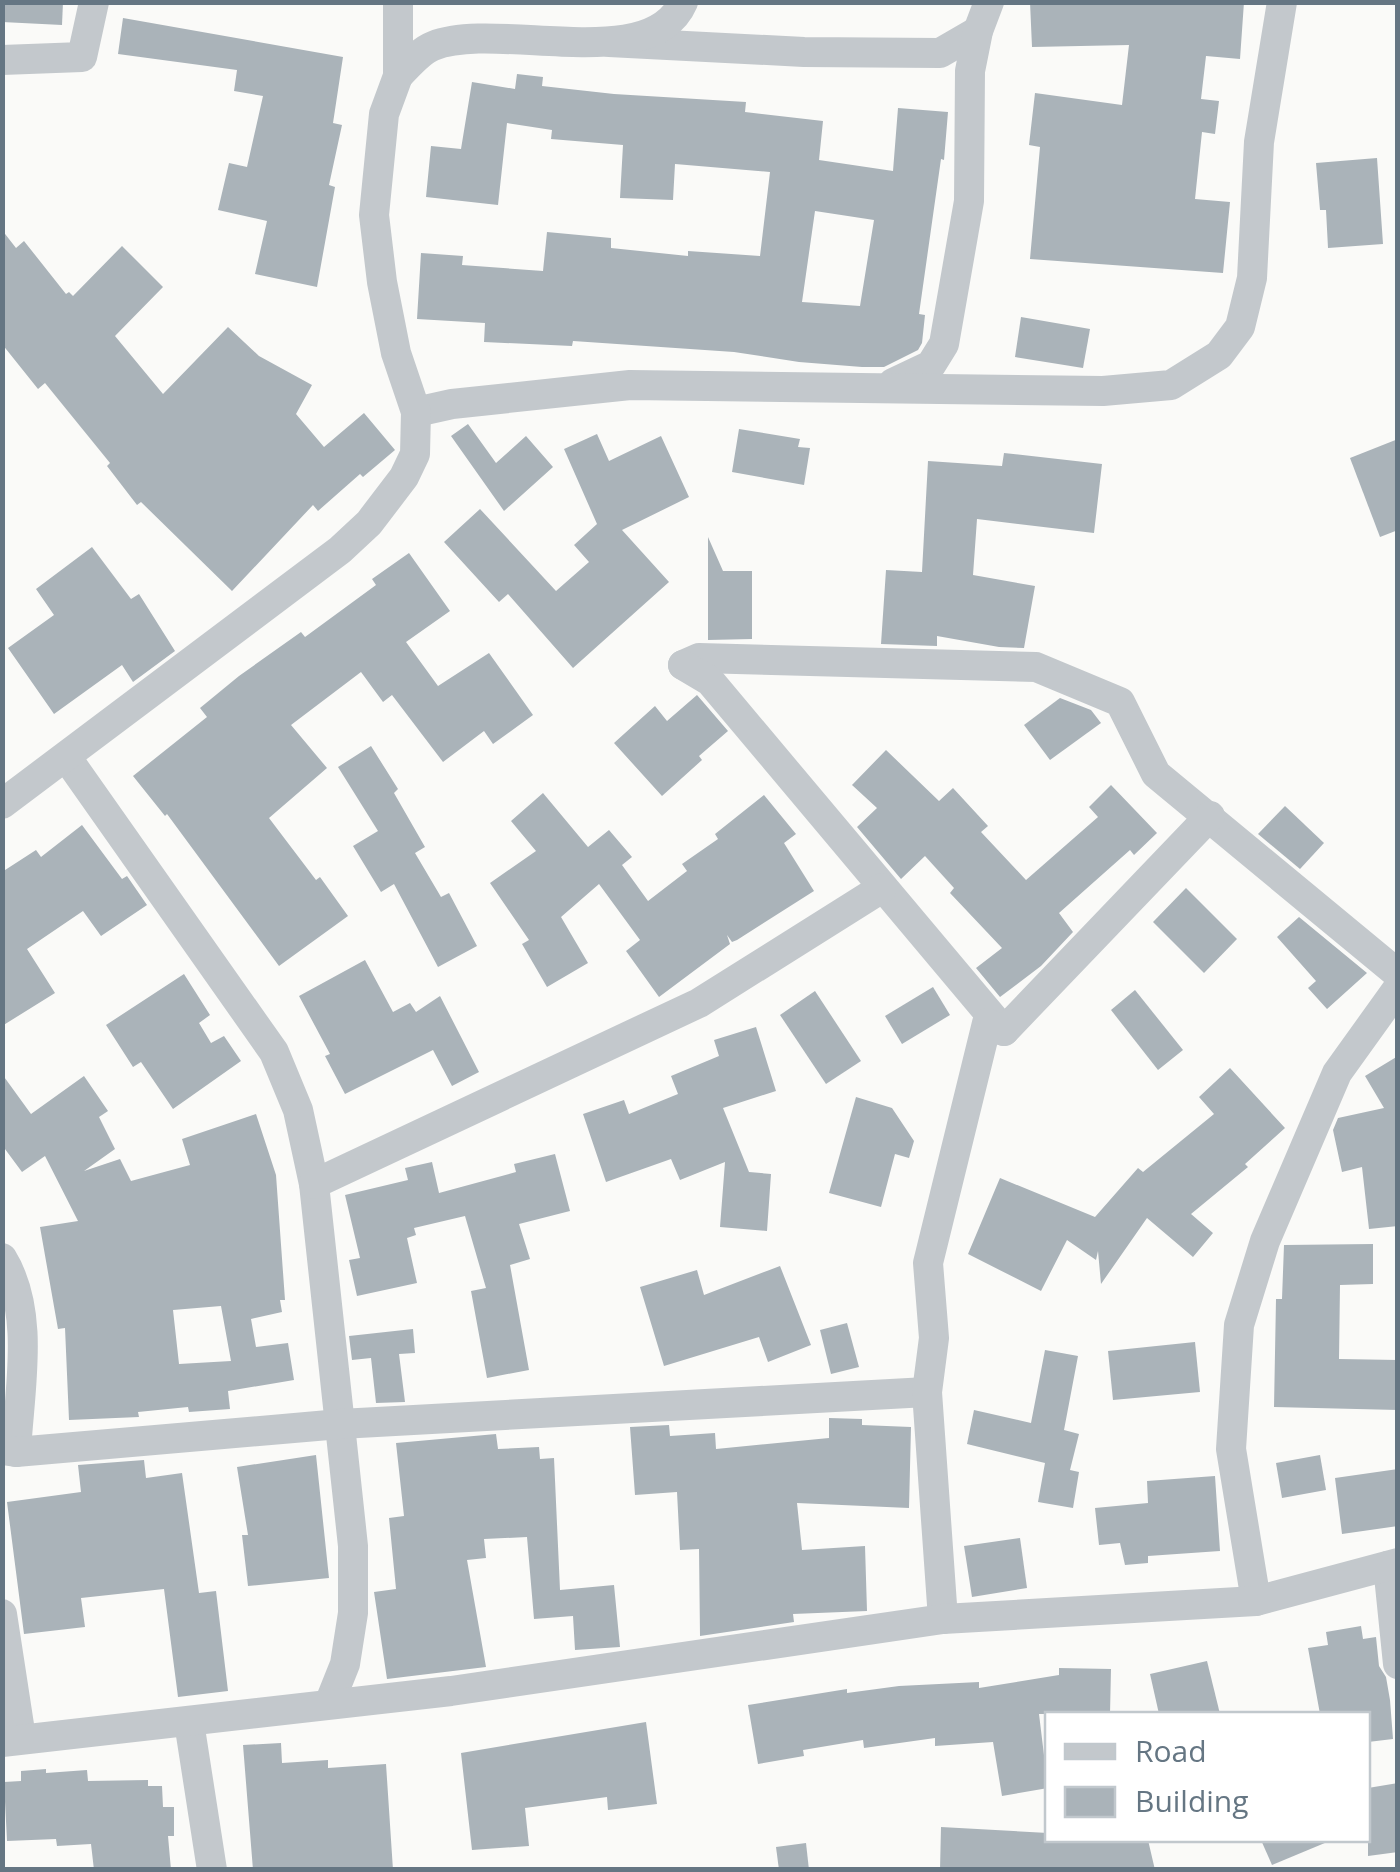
<svg xmlns="http://www.w3.org/2000/svg" width="1400" height="1872" viewBox="0 0 1400 1872" font-family="'Open Sans',sans-serif">
	<rect width="100%" height="100%" fill="#fafaf8"/>
	<g fill="#aab3b9" fill-rule="evenodd">
		<polygon points="2,2 63,2 62,25 2,22"/>
		<polygon points="1030,2 1244,2 1240,59 1206,56 1201,99 1219,101 1215,134 1202,132 1195,199 1230,202 1223,273 1030,259 1040,147 1029,145 1035,93 1122,105 1129,45 1032,47"/>
		<polygon points="123,18 343,57 333,123 342,125 329,185 335,187 317,287 255,274 267,221 218,210 229,163 247,167 263,96 234,91 237,70 118,54"/>
		<path d="M517,74L543,77L542,86L614,94L746,102L745,112L823,121L819,160L893,171L898,108L948,112L944,160L941,159L919,314L925,315L922,343L918,350L884,367H862L799,362L734,352L573,341L572,346L484,342L485,323L417,319L421,253L463,256L462,265L543,271L547,232L611,238V248L688,256V251L760,256L770,172L675,164L673,200L620,198L623,145L551,139L552,130L507,123L498,205L426,197L431,146L461,149L472,82L515,89ZM815,211L874,220L860,306L802,302Z"/>
		<polygon points="1377,158 1383,244 1328,248 1326,210 1320,210 1316,163"/>
		<polygon points="2,230 16,248 24,241 66,294 69,292 73,296 122,246 163,287 115,336 163,394 228,327 259,356 312,385 296,414 324,447 364,413 395,450 363,477 360,474 318,511 313,505 232,591 141,502 137,505 107,466 110,463 45,383 38,389 2,344"/>
		<polygon points="1021,317 1090,329 1083,368 1015,357"/>
		<polygon points="468,424 496,463 526,436 553,467 504,511 451,436"/>
		<polygon points="739,429 800,439 798,447 810,448 804,485 732,472"/>
		<polygon points="597,434 609,461 661,436 689,497 622,530 669,582 573,668 508,594 499,602 444,542 480,509 556,591 589,562 574,545 597,524 564,449"/>
		<polygon points="1398,439 1398,530 1380,537 1350,458"/>
		<polygon points="1004,453 1102,464 1094,533 977,519 973,575 1035,586 1024,648 999,647 937,636 937,646 881,644 886,570 922,572 928,461 1002,466"/>
		<polygon points="708,537 723,571 752,571 752,639 708,640"/>
		<polygon points="92,547 131,599 139,594 175,651 133,682 122,665 54,714 8,648 54,615 36,589"/>
		<polygon points="409,553 450,611 406,642 438,686 489,653 533,715 493,744 484,731 443,762 392,695 383,702 361,672 291,725 327,768 269,818 316,880 320,877 348,916 279,966 167,814 165,816 133,776 207,717 200,708 239,676 301,632 305,637 376,585 372,579"/>
		<polygon points="697,695 728,731 699,756 702,760 662,796 614,743 655,706 667,721"/>
		<polygon points="1060,698 1091,710 1101,723 1050,760 1024,725"/>
		<polygon points="371,746 398,789 394,793 425,847 415,853 441,897 449,893 477,946 438,967 394,884 381,892 353,846 378,831 338,767"/>
		<polygon points="886,750 939,801 953,788 988,826 981,832 1026,880 1098,817 1089,807 1111,785 1157,833 1134,855 1130,850 1059,913 1073,932 1041,966 1000,997 976,968 1002,948 950,893 954,888 925,856 901,879 857,827 877,808 852,785"/>
		<polygon points="543,793 588,847 609,830 632,857 622,865 648,901 687,871 682,864 718,839 715,834 764,795 796,834 784,843 814,891 737,940 732,942 727,935 730,944 659,997 626,951 640,940 599,884 561,917 588,963 547,987 522,944 529,940 490,883 536,851 511,821"/>
		<polygon points="1285,806 1324,843 1300,869 1258,834"/>
		<polygon points="82,825 122,879 127,876 147,905 101,936 83,911 27,949 55,993 2,1026 2,872 36,850 41,857"/>
		<polygon points="1186,888 1237,939 1204,973 1153,922"/>
		<polygon points="1299,917 1367,973 1327,1009 1308,988 1316,981 1277,937"/>
		<polygon points="365,960 393,1012 410,1003 416,1012 440,996 479,1072 452,1086 433,1050 345,1094 325,1056 330,1054 299,996"/>
		<polygon points="184,974 210,1015 199,1023 211,1043 224,1036 241,1061 173,1109 141,1062 133,1067 106,1025"/>
		<polygon points="933,987 950,1015 902,1044 885,1016"/>
		<polygon points="1135,990 1183,1050 1158,1070 1111,1010"/>
		<polygon points="815,991 861,1061 826,1084 780,1015"/>
		<polygon points="756,1027 776,1091 723,1108 749,1172 771,1174 767,1231 720,1227 725,1162 680,1180 671,1159 606,1182 583,1114 624,1100 629,1114 678,1094 671,1076 719,1056 714,1040"/>
		<polygon points="1398,1056 1398,1226 1369,1229 1362,1167 1342,1172 1333,1130 1338,1118 1384,1108 1365,1076"/>
		<polygon points="1230,1068 1285,1128 1245,1164 1248,1167 1191,1214 1213,1233 1193,1257 1147,1218 1101,1284 1098,1251 1096,1260 1067,1240 1041,1291 968,1254 1000,1178 1095,1217 1138,1168 1143,1172 1214,1114 1199,1097"/>
		<path d="M2,1074L31,1114L84,1076L108,1111L99,1117L115,1149L84,1171L120,1159L131,1181L190,1165L182,1139L256,1114L276,1175L285,1300H280L282,1312L251,1319L256,1347L288,1343L294,1380L228,1391L230,1409L189,1412L188,1407L138,1412L139,1417L69,1420L65,1328L58,1329L40,1227L78,1221L45,1156L22,1172L2,1145ZM221,1306L231,1361L179,1364L173,1310Z"/>
		<polygon points="856,1097 892,1108 914,1141 909,1158 895,1154 881,1207 829,1193"/>
		<polygon points="555,1154 570,1211 519,1224 530,1259 510,1265 529,1370 487,1378 471,1291 486,1288 465,1216 414,1228 416,1235 407,1238 417,1283 357,1296 349,1260 360,1258 345,1195 408,1180 405,1168 432,1162 439,1193 516,1172 514,1164"/>
		<polygon points="1373,1244 1373,1284 1340,1285 1339,1359 1398,1360 1398,1410 1274,1407 1276,1299 1282,1299 1284,1245"/>
		<polygon points="780,1266 811,1345 768,1362 759,1337 664,1366 640,1287 697,1270 704,1295"/>
		<polygon points="847,1323 859,1367 831,1374 820,1330"/>
		<polygon points="413,1329 415,1353 399,1354 405,1402 376,1403 371,1358 352,1360 349,1336"/>
		<polygon points="1195,1342 1200,1392 1113,1400 1108,1351"/>
		<polygon points="1045,1350 1078,1356 1064,1430 1079,1434 1070,1470 1079,1472 1073,1508 1038,1502 1045,1463 967,1444 974,1410 1031,1423"/>
		<polygon points="829,1418 862,1419 862,1425 911,1427 909,1508 797,1503 802,1550 865,1546 867,1611 793,1614 794,1622 700,1636 699,1549 680,1550 677,1492 635,1495 630,1427 669,1425 670,1436 715,1433 716,1449 829,1438"/>
		<polygon points="496,1434 498,1449 539,1447 540,1459 554,1458 560,1590 614,1585 620,1647 575,1650 573,1616 534,1619 527,1537 484,1539 486,1558 467,1560 486,1667 387,1679 374,1592 396,1589 389,1518 404,1516 396,1443"/>
		<polygon points="316,1455 329,1578 248,1586 242,1535 248,1535 237,1467"/>
		<polygon points="1320,1455 1326,1490 1282,1498 1276,1463"/>
		<polygon points="144,1460 146,1478 182,1473 199,1593 216,1591 228,1691 178,1697 164,1589 81,1598 85,1627 24,1634 7,1502 81,1492 78,1465"/>
		<polygon points="1398,1469 1398,1526 1342,1534 1335,1478"/>
		<polygon points="1215,1476 1220,1551 1148,1556 1148,1563 1125,1565 1120,1543 1099,1545 1095,1508 1148,1503 1147,1481"/>
		<polygon points="1020,1538 1027,1588 972,1597 964,1546"/>
		<polygon points="1361,1626 1363,1639 1376,1637 1379,1666 1386,1677 1390,1700 1393,1739 1368,1742 1368,1714 1320,1714 1308,1648 1328,1645 1326,1632"/>
		<polygon points="1207,1661 1220,1714 1159,1714 1150,1674"/>
		<polygon points="1059,1668 1111,1669 1110,1714 1039,1714 1048,1788 1002,1796 993,1742 935,1746 935,1738 864,1748 863,1740 803,1750 804,1756 758,1764 748,1705 847,1689 847,1693 899,1686 979,1682 979,1688 1059,1675"/>
		<polygon points="646,1722 657,1804 608,1810 607,1797 525,1808 529,1846 472,1850 461,1753"/>
		<polygon points="281,1743 282,1763 328,1760 328,1768 386,1764 393,1870 253,1870 243,1745"/>
		<polygon points="46,1769 46,1773 87,1770 88,1781 148,1780 148,1786 162,1786 163,1807 174,1807 174,1836 168,1836 171,1870 94,1870 91,1844 57,1846 56,1839 7,1841 4,1782 21,1781 21,1771"/>
		<polygon points="1398,1783 1398,1852 1368,1856 1368,1788"/>
		<polygon points="941,1827 1048,1833 1048,1840 1148,1840 1155,1870 940,1870"/>
		<polygon points="1261,1840 1332,1840 1272,1865"/>
		<polygon points="806,1843 809,1870 779,1870 776,1847"/>
	</g>
	<g fill="none" stroke-linecap="round" stroke-linejoin="round">
		<g stroke="#c3c8cc" stroke-width="30">
			<polyline points="609,42 804,52 940,53 978,31"/>
			<polyline points="2,60 82,57 94,2"/>
			<path d="M398,76C408,66 420,51 433,46C497,20 651,76 683,2"/>
			<polyline points="893,383 931,365 944,344 969,201 970,71 978,31 989,2"/>
			<polyline points="416,412 452,404 630,385 1103,391 1171,385 1219,355 1240,327 1252,278 1259,142 1282,2"/>
			<polyline points="683,665 699,658 1036,667 1120,702 1156,774 1398,974"/>
			<polyline points="683,665 710,681 1004,1031"/>
			<polyline points="67,758 274,1052 298,1110 314,1184 353,1546 353,1613 345,1664 329,1704"/>
			<polyline points="2,804 340,550 369,523 404,477 415,454 416,412 396,353 382,282 374,215 384,114 398,76 398,2"/>
			<polyline points="314,1184 699,1003 882,888"/>
			<path d="M2,1258C36,1313 19,1391 16,1452"/>
			<polyline points="2,1450 16,1452 340,1424 927,1392"/>
			<polyline points="1388,1566 1398,1664"/>
			<polyline points="1256,1601 1231,1449 1239,1325 1265,1241 1337,1073 1398,988"/>
			<polyline points="2,1614 21,1738"/>
			<polyline points="943,1619 927,1392 934,1338 928,1263 987,1023 1004,1031 1210,816"/>
			<polyline points="189,1722 212,1870"/>
			<polyline points="2,1742 451,1691 943,1619 1256,1601 1398,1563"/>
		</g>
	</g>
	<rect width="1400" height="1872" fill="none" stroke="#657683" stroke-width="10"/>
	<rect x="1045" y="1712" width="325" height="130" fill="#ffffff" stroke="#c1c8cd" stroke-width="2.5"/>
	<rect x="1065" y="1744" width="50" height="15" fill="#c3c8cc" stroke="#c1c8cd" stroke-width="2.5"/>
	<text x="1135" y="1762" font-size="30" fill="#657683">Road</text>
	<rect x="1065" y="1787" width="50" height="30" fill="#aab3b9" stroke="#c1c8cd" stroke-width="2.5"/>
	<text x="1135" y="1812" font-size="30" fill="#657683">Building</text>
</svg>
